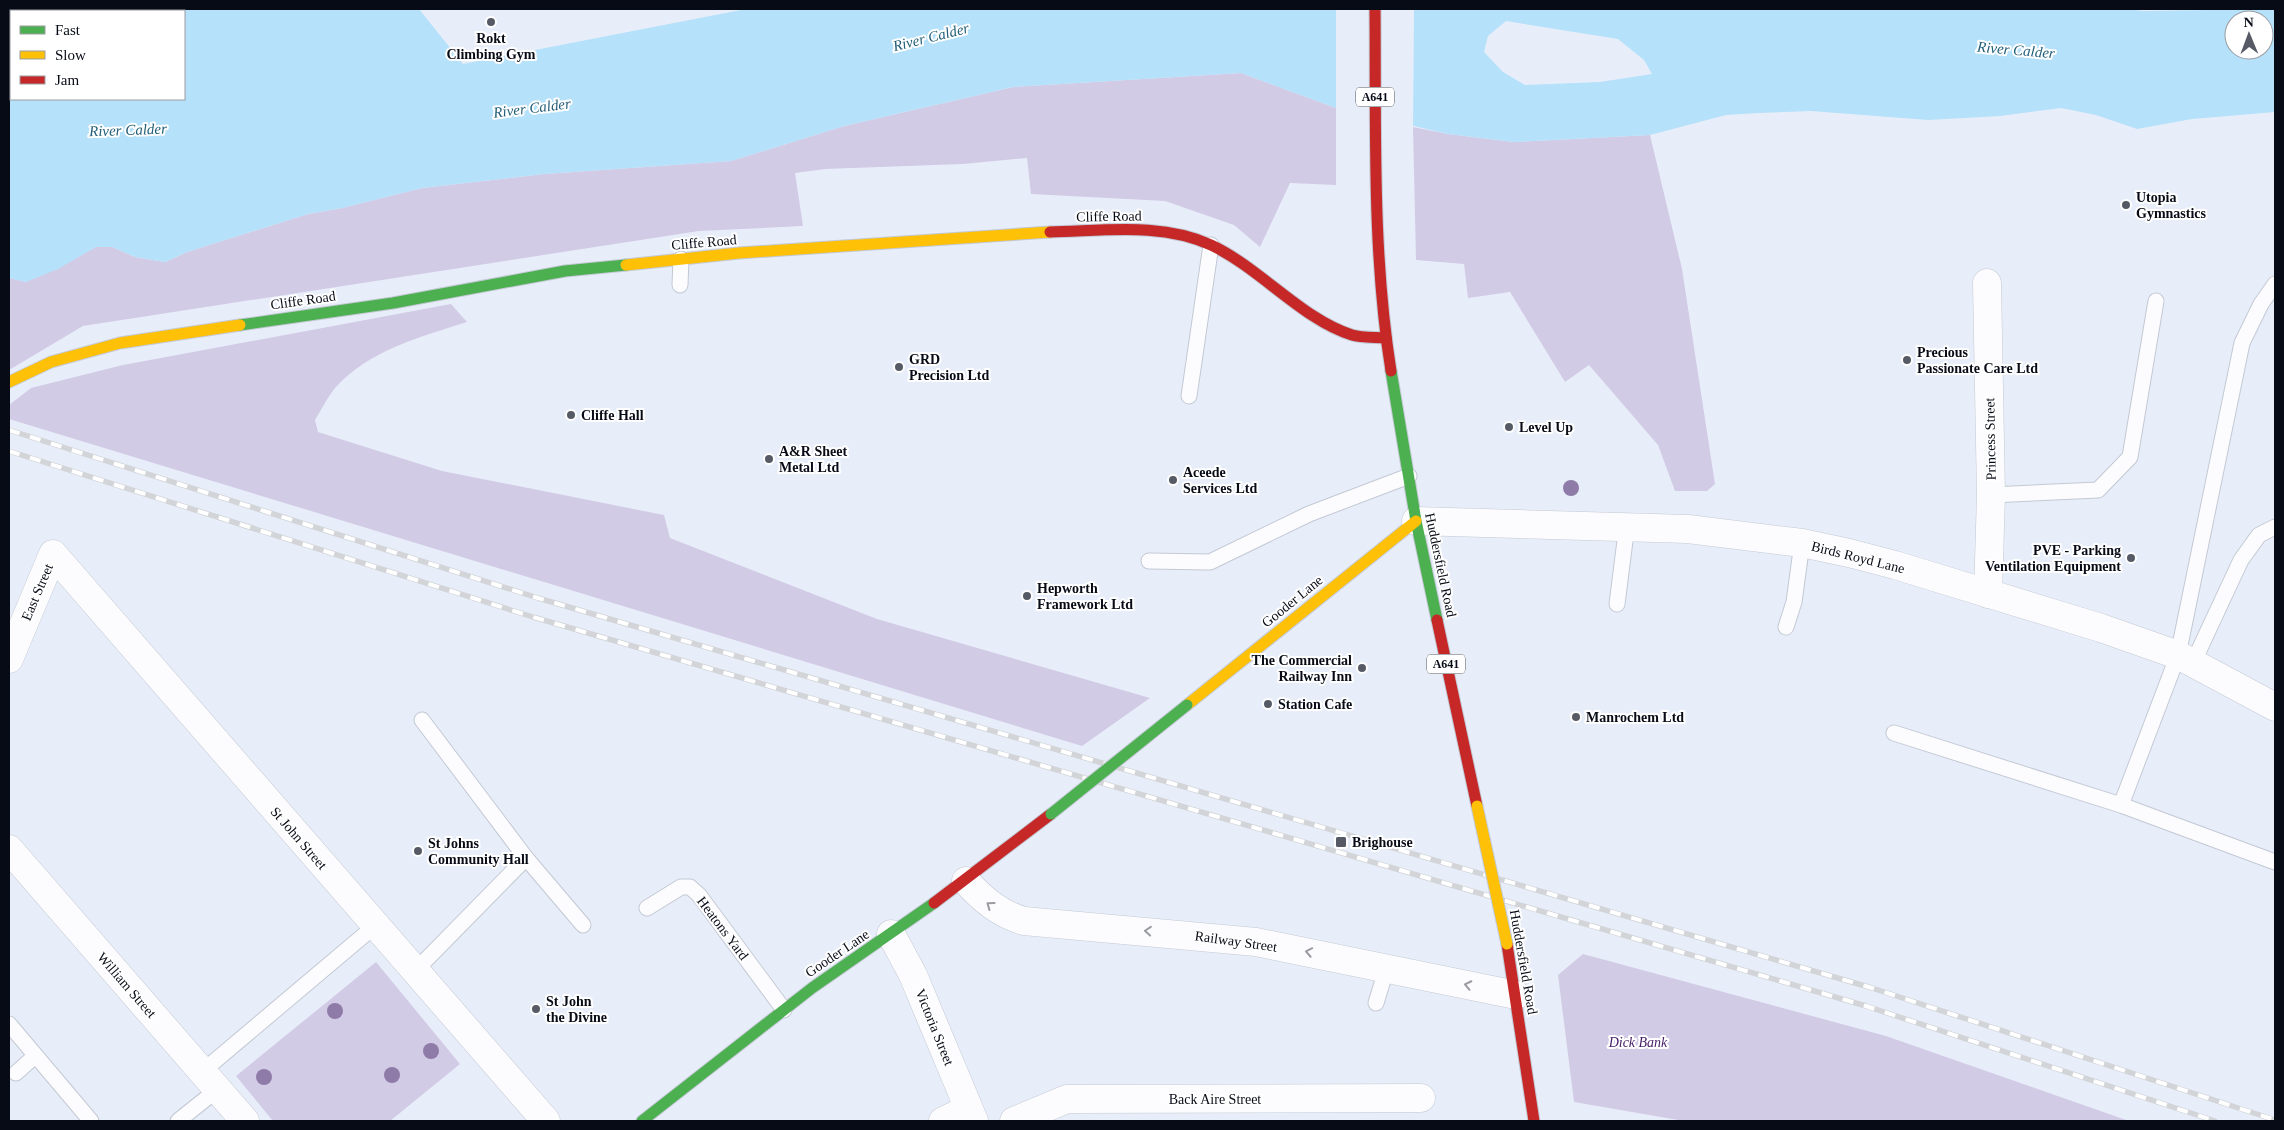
<svg xmlns="http://www.w3.org/2000/svg" width="2284" height="1130" viewBox="0 0 2284 1130" font-family="Georgia,serif">
	<rect width="100%" height="100%" fill="#e8eef9"/>
	<g fill="#d2cbe6">
		<polygon points="1241,73 1336,108 1336,185 1290,183 1260,247 1234,225 1165,201 1031,194 1027,158 963,164 825,169 795,173 803,226 699,231 83,326 9,370 9,278 26,282 96,247 112,247 135,257 165,262 187,252 308,214 342,208 422,188 544,174 731,161 844,126 1013,87"/>
		<polygon points="1413,127 1448,134 1514,142 1650,135 1682,269 1715,484 1707,491 1675,491 1658,445 1589,365 1565,382 1510,292 1468,298 1464,264 1416,260"/>
		<path d="M451,304L467,322C420,337 370,350 336,387C328,396 322,409 315,420L318,432L442,471L664,515L670,538L877,619L1150,698L1082,746L9,419V405L31,388L123,365Z"/>
		<polygon points="1583,954 1886,1036 2129,1121 1684,1121 1574,1102 1558,975"/>
		<polygon points="376,962 460,1064 390,1121 273,1121 236,1076"/>
	</g>
	<path fill="#b5e1fa" fill-rule="evenodd" d="M9,9H419L463,64L746,9H2126L2143,11L2275,9V112L2192,119L2137,129L2096,115L2061,108L2000,116L1928,120L1811,111L1759,113L1726,115L1650,135L1514,142L1448,134L1336,108L1241,73L1013,87L844,126L731,161L544,174L422,188L342,208L308,214L187,252L165,262L135,257L112,247H96L58,269L26,282L9,278ZM11,11H184V99H11ZM2234,20H2264V50H2234ZM1506,21L1618,39L1644,60L1652,74L1600,82L1525,85L1503,72L1484,52L1488,36Z"/>
	<polygon fill="#e8eef9" points="1336,9 1414,9 1413,129 1336,110"/>
	<g fill="none" stroke-linecap="round" stroke-linejoin="round">
		<g stroke="#c3c9d4" stroke-width="17">
			<g id="lane">
				<polyline points="680,285 681,259"/>
				<polyline points="1189,396 1211,245"/>
				<polyline points="1991,495 2098,490 2130,457 2156,301"/>
				<polyline points="1149,561 1210,562 1309,514 1409,476"/>
				<polyline points="1617,604 1627,525"/>
				<polyline points="1786,627 1794,602 1802,543"/>
				<polyline points="2193,663 2241,560 2259,535 2275,527"/>
				<polyline points="1894,733 2121,805 2178,655 2242,343 2261,304 2275,284"/>
				<polyline points="2121,805 2275,862"/>
				<polyline points="526,858 583,925"/>
				<polyline points="647,908 681,887 690,887 699,895 784,1010"/>
				<polyline points="415,971 526,858 422,720"/>
				<polyline points="1376,1003 1387,967"/>
				<polyline points="9,1024 91,1121"/>
				<polyline points="203,1071 376,925"/>
				<polyline points="16,1073 35,1056"/>
				<polyline points="178,1121 218,1089"/>
			</g>
		</g>
		<g stroke="#c3c9d4" stroke-width="29">
			<g id="street">
				<polyline points="1987,283 1991,495 1988,594"/>
				<polyline points="1416,521 1688,529 1802,543 1849,553 1895,565 2101,628 2178,655 2275,707"/>
				<polyline points="9,659 53,554 546,1121"/>
				<polyline points="9,849 245,1121"/>
				<path d="M966,881C983,900 1000,914 1024,921L1256,942L1516,995"/>
				<polyline points="891,934 913,975 974,1121"/>
				<polyline points="943,1121 968,1109"/>
				<polyline points="1014,1121 1067,1099 1421,1098"/>
			</g>
		</g>
		<g stroke="#c3c9d4" stroke-width="13">
			<g id="fast">
				<polyline points="240,325 393,303 565,271 626,265"/>
				<polyline points="1391,371 1416,521 1437,620"/>
				<polyline points="642,1121 812,988 934,903"/>
			</g>
		</g>
		<g stroke="#c3c9d4" stroke-width="13">
			<g id="slow">
				<polyline points="626,265 739,253 1050,232"/>
				<polyline points="9,382 51,362 120,343 240,325"/>
				<polyline points="1187,705 1416,521"/>
			</g>
		</g>
		<g stroke="#c3c9d4" stroke-width="13">
			<g id="jam">
				<path d="M1375,9C1376,129 1372,252 1391,371"/>
				<path d="M1050,232C1103,231 1162,222 1211,245C1260,268 1303,320 1352,335C1362,338 1375,337 1386,338"/>
				<polyline points="1437,620 1477,806"/>
				<polyline points="934,903 1051,814"/>
				<polyline points="1507,944 1534,1121"/>
			</g>
		</g>
		<use href="#lane" stroke="#fcfcfe" stroke-width="15"/>
		<use href="#street" stroke="#fcfcfe" stroke-width="28"/>
		<use href="#fast" stroke="#4caf50" stroke-width="11"/>
		<use href="#slow" stroke="#ffc107" stroke-width="11"/>
		<use href="#jam" stroke="#c62828" stroke-width="11"/>
		<g stroke="#d2d4d7" stroke-width="5.5">
			<g id="rail">
				<polyline points="9,430 538,598 1872,988 2275,1120"/>
				<polyline points="9,451 533,617 1866,1006 2215,1121"/>
			</g>
		</g>
		<use href="#rail" stroke="#fff" stroke-width="4" stroke-dasharray="11" stroke-linecap="butt"/>
		<g stroke="#c3c9d4" stroke-width="13" stroke-linecap="butt">
			<polyline id="fast-bridge" points="1051,814 1187,705"/>
		</g>
		<g stroke="#c3c9d4" stroke-width="13" stroke-linecap="butt">
			<polyline id="slow-bridge" points="1477,806 1507,944"/>
		</g>
		<use href="#fast-bridge" stroke="#4caf50" stroke-width="11"/>
		<use href="#slow-bridge" stroke="#ffc107" stroke-width="11"/>
	</g>
	<g fill="#8e7ba8">
		<circle cx="1571" cy="488" r="8"/>
		<circle cx="335" cy="1011" r="8"/>
		<circle cx="431" cy="1051" r="8"/>
		<circle cx="392" cy="1075" r="8"/>
		<circle cx="264" cy="1077" r="8"/>
	</g>
	<defs><path id="oneway-chevron" d="M-2-3.5L2.5 0L-2 3.5" fill="none" stroke-width="1.6" stroke-linecap="round" stroke-linejoin="round" transform="scale(1.25)"/></defs>
	<g stroke="#9a9ca1">
		<use href="#oneway-chevron" transform="translate(990 905) rotate(-144)"/>
		<use href="#oneway-chevron" transform="translate(1148 931) rotate(-175)"/>
		<use href="#oneway-chevron" transform="translate(1309 952) rotate(-169)"/>
		<use href="#oneway-chevron" transform="translate(1468 985) rotate(-168)"/>
	</g>
	<g fill="#565a65" stroke="#fff" stroke-width="2">
		<circle cx="491" cy="22" r="5"/>
		<circle cx="2126" cy="205" r="5"/>
		<circle cx="1907" cy="360" r="5"/>
		<circle cx="899" cy="367" r="5"/>
		<circle cx="571" cy="415" r="5"/>
		<circle cx="1509" cy="427" r="5"/>
		<circle cx="769" cy="459" r="5"/>
		<circle cx="1173" cy="480" r="5"/>
		<circle cx="2131" cy="558" r="5"/>
		<circle cx="1027" cy="596" r="5"/>
		<circle cx="1362" cy="668" r="5"/>
		<circle cx="1268" cy="704" r="5"/>
		<circle cx="1576" cy="717" r="5"/>
		<rect x="1335" y="836" width="12" height="12" rx="2.5"/>
		<circle cx="418" cy="851" r="5"/>
		<circle cx="536" cy="1009" r="5"/>
	</g>
	<g text-anchor="middle" stroke-width="4" stroke-linejoin="round" paint-order="stroke">
		<g fill="#fff" stroke="#51545c" stroke-width="1">
			<rect x="1356" y="87.5" width="38" height="19" rx="4"/>
			<rect x="1427" y="654.5" width="38" height="19" rx="4"/>
		</g>
		<g font-size="12" font-weight="bold" fill="#070b16">
			<text x="1375" y="101">A641</text>
			<text x="1446" y="668">A641</text>
		</g>
		<g font-size="14" font-weight="bold" fill="#070b16" stroke="#fff" text-anchor="start">
			<text x="491" y="43" text-anchor="middle">Rokt<tspan x="491" dy="16">Climbing Gym</tspan></text>
			<text x="2136" y="202">Utopia<tspan x="2136" dy="16">Gymnastics</tspan></text>
			<text x="1917" y="357">Precious<tspan x="1917" dy="16">Passionate Care Ltd</tspan></text>
			<text x="909" y="364">GRD<tspan x="909" dy="16">Precision Ltd</tspan></text>
			<text x="581" y="420">Cliffe Hall</text>
			<text x="1519" y="432">Level Up</text>
			<text x="779" y="456">A&amp;R Sheet<tspan x="779" dy="16">Metal Ltd</tspan></text>
			<text x="1183" y="477">Aceede<tspan x="1183" dy="16">Services Ltd</tspan></text>
			<text x="2121" y="555" text-anchor="end">PVE - Parking<tspan x="2121" dy="16">Ventilation Equipment</tspan></text>
			<text x="1037" y="593">Hepworth<tspan x="1037" dy="16">Framework Ltd</tspan></text>
			<text x="1352" y="665" text-anchor="end">The Commercial<tspan x="1352" dy="16">Railway Inn</tspan></text>
			<text x="1278" y="709">Station Cafe</text>
			<text x="1586" y="722">Manrochem Ltd</text>
			<text x="1352" y="847">Brighouse</text>
			<text x="428" y="848">St Johns<tspan x="428" dy="16">Community Hall</tspan></text>
			<text x="546" y="1006">St John<tspan x="546" dy="16">the Divine</tspan></text>
		</g>
		<g font-size="14" fill="#070b16" stroke="#fff">
			<text transform="translate(1109 216) rotate(-1)" y="5">Cliffe Road</text>
			<text transform="translate(704 242) rotate(-5)" y="5">Cliffe Road</text>
			<text transform="translate(303 300) rotate(-8)" y="5">Cliffe Road</text>
			<text transform="translate(1990 439) rotate(-91)" y="5">Princess Street</text>
			<text transform="translate(1858 557) rotate(14)" y="5">Birds Royd Lane</text>
			<text transform="translate(1441 565) rotate(78)" y="5">Huddersfield Road</text>
			<text transform="translate(37 592) rotate(-67)" y="5">East Street</text>
			<text transform="translate(1292 601) rotate(-39)" y="5">Gooder Lane</text>
			<text transform="translate(299 838) rotate(49)" y="5">St John Street</text>
			<text transform="translate(723 928) rotate(53)" y="5">Heatons Yard</text>
			<text transform="translate(1236 941) rotate(8)" y="5">Railway Street</text>
			<text transform="translate(837 953) rotate(-34)" y="5">Gooder Lane</text>
			<text transform="translate(1524 962) rotate(80)" y="5">Huddersfield Road</text>
			<text transform="translate(127 985) rotate(49)" y="5">William Street</text>
			<text transform="translate(935 1027) rotate(68)" y="5">Victoria Street</text>
			<text x="1215" y="1104">Back Aire Street</text>
		</g>
		<g font-size="14" font-style="italic" fill="#441d66" stroke="#fff">
			<text x="1638" y="1047">Dick Bank</text>
		</g>
		<g font-size="15" font-style="italic" fill="#225e78" stroke="#fff">
			<text transform="translate(931 37) rotate(-14)" y="5">River Calder</text>
			<text transform="translate(2016 50) rotate(5)" y="5">River Calder</text>
			<text transform="translate(532 108) rotate(-7)" y="5">River Calder</text>
			<text transform="translate(128 130) rotate(-2)" y="5">River Calder</text>
		</g>
	</g>
	<rect width="2284" height="1130" fill="none" stroke="#070b16" stroke-width="20"/>
	<rect x="10" y="10" width="175" height="90" fill="#ffffff" stroke="#9c9da2"/>
	<rect x="20" y="26" width="25" height="8" fill="#4caf50" stroke="#9c9da2"/>
	<text x="55" y="35" font-size="15" fill="#070b16">Fast</text>
	<rect x="20" y="51" width="25" height="8" fill="#ffc107" stroke="#9c9da2"/>
	<text x="55" y="60" font-size="15" fill="#070b16">Slow</text>
	<rect x="20" y="76" width="25" height="8" fill="#c62828" stroke="#9c9da2"/>
	<text x="55" y="85" font-size="15" fill="#070b16">Jam</text>
	<g transform="translate(2249 35) rotate(359)"><circle r="24" fill="#ffffff" stroke="#9c9da2"/>
	<path d="M0-4L9 19L0 12L-9 19Z" fill="#565a65"/>
	<text y="-8" font-size="14" font-weight="bold" text-anchor="middle" fill="#070b16">N</text>
	</g>
</svg>
